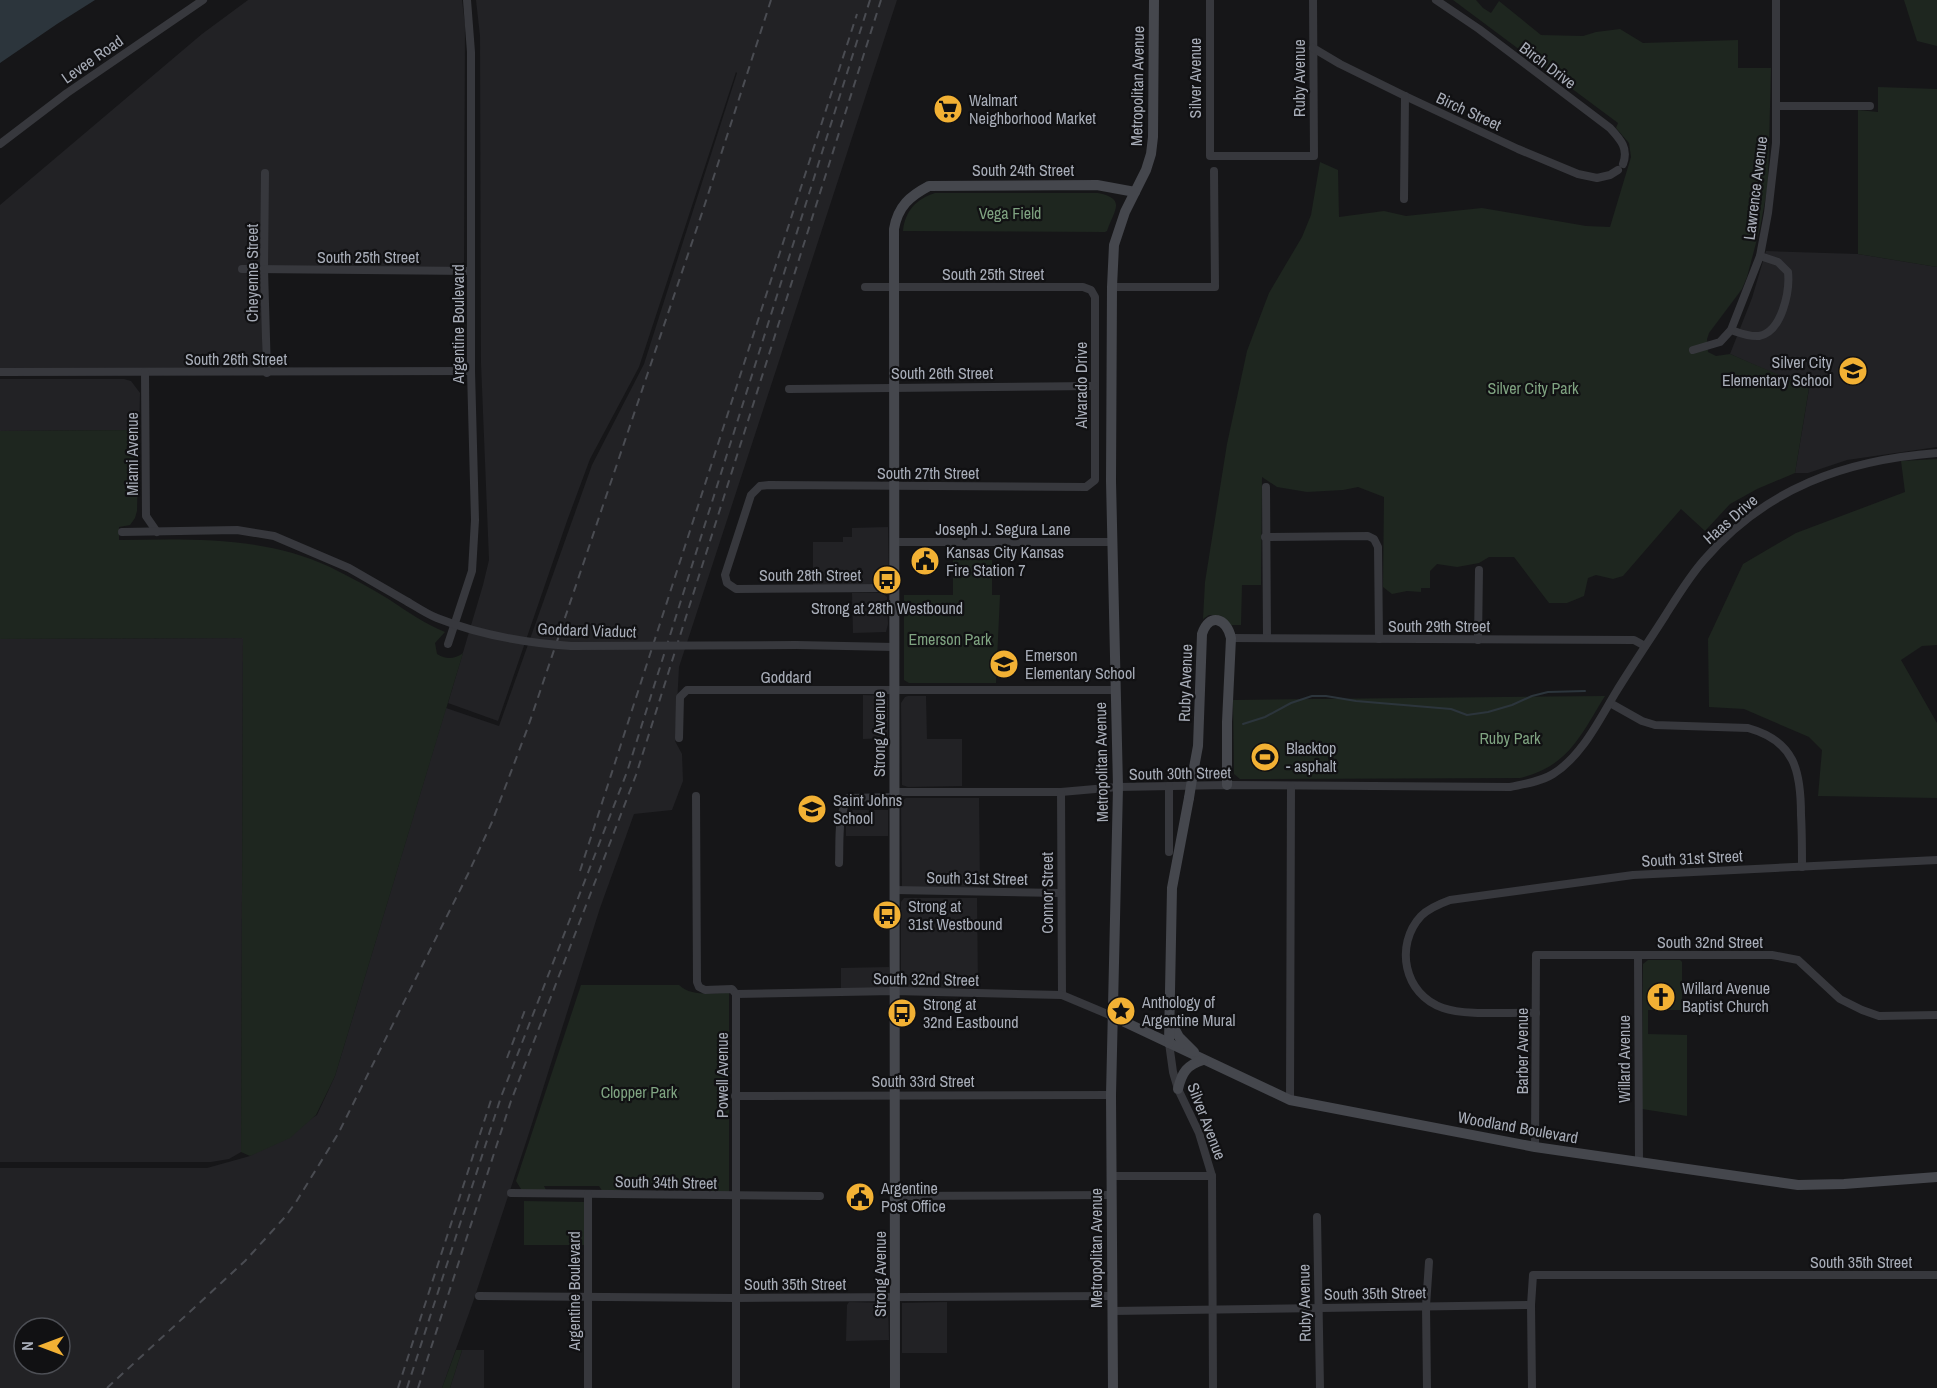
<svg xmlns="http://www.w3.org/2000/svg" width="1937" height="1388" viewBox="0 0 1937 1388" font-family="'Archivo Narrow',sans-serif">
	<rect width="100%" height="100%" fill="#161618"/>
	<g fill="#222225" fill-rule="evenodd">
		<polygon points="248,0 462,0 465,25 464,262 454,268 262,266 262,366 257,369 0,368 0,205 202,34"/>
		<path d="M476,0H897L679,667L675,741L682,754L683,781L672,810L634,814L600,908L529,1133L473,1302L442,1388H0V1168H207L250,1156L317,1115L335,1076L446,708L499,726L592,465L644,364L737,73L736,72L639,367L590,459L567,521L498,721L448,703L483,585L489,560L481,363L480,36ZM24,1328H60V1364H24Z"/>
		<polygon points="1766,251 1858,254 1937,267 1937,447 1847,460 1808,473 1795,473 1809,389 1730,354 1752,298"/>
		<polygon points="0,379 124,379 131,381 140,393 139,430 0,431"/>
		<polygon points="888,527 889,582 884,585 813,585 813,542 843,542 843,537 852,537 852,528"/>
		<polygon points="852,593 882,593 887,597 888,624 886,632 853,633"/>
		<polygon points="243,638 241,1152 229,1159 211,1162 0,1162 0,639"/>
		<polygon points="863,695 885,696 888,698 888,738 863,739"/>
		<polygon points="908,696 926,696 927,739 962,739 962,786 908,787 902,785 901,703 905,697"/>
		<polygon points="906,798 979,798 980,888 906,888 902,886 901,802"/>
		<rect x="846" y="810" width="42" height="26"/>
		<polygon points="904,898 977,898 978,988 906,988 903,986 901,982 901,902"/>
		<polygon points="889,967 889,985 886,989 841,989 841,968"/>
		<polygon points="849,1302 888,1303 889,1340 846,1341 847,1305"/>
		<polygon points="947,1302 947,1353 902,1353 902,1303"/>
		<polygon points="462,1350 484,1350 484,1388 450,1388"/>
	</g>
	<g fill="#1e261f">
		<polygon points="1453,0 1476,0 1483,8 1491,13 1499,1 1541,35 1583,36 1596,32 1620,29 1643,43 1738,40 1738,68 1771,68 1768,185 1760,228 1747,277 1742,289 1709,333 1707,339 1708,352 1716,356 1730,354 1809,388 1795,473 1757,489 1730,504 1705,531 1681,509 1623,576 1613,579 1596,575 1588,578 1584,596 1567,603 1549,603 1514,557 1489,557 1479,563 1457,567 1437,564 1430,571 1430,588 1421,588 1421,592 1407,591 1392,594 1383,587 1384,497 1358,487 1343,490 1307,492 1277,487 1262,477 1261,585 1242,585 1241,625 1229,625 1222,616 1209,615 1203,619 1205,582 1227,444 1247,351 1269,293 1302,237 1311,215 1320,162 1338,170 1339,217 1384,211 1406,216 1482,208 1586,226 1610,227 1631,157 1629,143 1616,128 1618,123"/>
		<polygon points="1904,0 1937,0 1937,46 1917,41"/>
		<polygon points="1878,87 1937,89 1937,267 1858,254 1858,110 1878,112"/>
		<path d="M935,193H1098C1127,199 1114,210 1107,231L1105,232L903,231C905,211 916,199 935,193Z"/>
		<path d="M139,430L137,511L135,518L130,525L119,527V540C190,539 263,536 330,567C350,577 371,588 390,600C408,612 425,624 445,632L435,643L437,654C446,660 455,659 463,653L335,1076L316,1115L290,1138L250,1156L241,1152L243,638L0,639V431Z"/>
		<polygon points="1937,459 1937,645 1922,646 1901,660 1937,723 1937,798 1818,796 1822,750 1809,737 1744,709 1709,707 1708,639 1743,564 1796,533 1905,492 1901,461"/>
		<polygon points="953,560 992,560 992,595 1000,595 996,683 909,683 904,680 904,595 953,595"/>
		<path d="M1605,696C1580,736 1569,766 1520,778L1240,779L1234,774L1233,700Z"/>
		<polygon points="1648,960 1680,960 1682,962 1682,1010 1648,1010 1648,1034 1687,1035 1687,1116 1642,1109 1643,964"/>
		<path d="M581,985H679C692,997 712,993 729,993V1192H708L704,1186H691L693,1192H690L686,1186L619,1185L622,1192H603L599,1186H544L547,1192H523L516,1181Z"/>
		<polygon points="524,1201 584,1202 584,1245 524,1245"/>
		<polygon points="456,1350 462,1350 450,1388 442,1388"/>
	</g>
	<polygon fill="#2c353c" points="0,0 95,0 57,24 0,63"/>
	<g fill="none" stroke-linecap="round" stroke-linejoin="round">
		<polyline stroke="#2c353c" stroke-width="2" points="1243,724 1265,717 1291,703 1312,696 1326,696 1356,701 1451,709 1467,715 1488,712 1512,705 1532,696 1548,692 1585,691"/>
		<g stroke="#37383d" stroke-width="8">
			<polyline points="1210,0 1210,156 1314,156 1313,0"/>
			<path d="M1436,0L1479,29L1610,128C1620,139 1629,148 1623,164"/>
			<polyline points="1313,48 1340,64 1405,96 1518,149 1578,174 1597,178 1610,175 1618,170"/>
			<polyline points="1776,106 1870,106"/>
			<polyline points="0,144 67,93 203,0"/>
			<polyline points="265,173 264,269 267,373"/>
			<polyline points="1404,199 1405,96"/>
			<polyline points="242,269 471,271"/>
			<polyline points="865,287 1083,287 1091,290 1095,297 1095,480 1086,487 769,485 760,486 751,495 725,575 727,583 736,589 894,588"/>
			<polyline points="1112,287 1215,287 1214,171"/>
			<path d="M1731,330C1740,333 1749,337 1759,336C1782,332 1790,291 1788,272L1778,262L1760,256"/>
			<polyline points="1693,350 1720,342 1731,330 1760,256 1768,213 1776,143 1776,0"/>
			<polyline points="0,372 471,371"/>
			<polyline points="145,372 146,516 157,532"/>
			<polyline points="789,389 1094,386"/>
			<polyline points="1266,487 1267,638"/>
			<polyline points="122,532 237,530 274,536 349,568 408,602"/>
			<polyline points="1265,537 1368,536 1374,539 1378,547 1379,639"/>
			<polyline points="894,542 1113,542"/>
			<polyline points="1231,638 1634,640 1645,646"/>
			<polyline points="1478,640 1479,570"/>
			<polyline points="448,644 472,571 475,520 471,371 471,52 467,0"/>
			<polyline points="796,645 894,647"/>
			<path d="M1610,703L1642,721L1655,725L1748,728C1795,741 1801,771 1801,815C1802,832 1802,849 1802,867"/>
			<polyline points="679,738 680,697 687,690 1115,690"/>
			<path d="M894,792H1061L1118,787L1227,785L1510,787C1524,784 1540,782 1553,774C1582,756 1599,720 1616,692C1632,666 1649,641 1665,616C1677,597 1689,577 1704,560C1766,488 1845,460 1937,453"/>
			<polyline points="1061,792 1062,995"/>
			<polyline points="696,796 697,982 699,987 705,990 732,989 736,994"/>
			<polyline points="1169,852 1169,786"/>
			<path d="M839,863C840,842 837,817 848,798L894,797"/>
			<polyline points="894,890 1060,893"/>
			<polyline points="1638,956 1639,1162"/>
			<polyline points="736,994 894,991 1062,995 1112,1016"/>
			<path d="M1536,1013C1511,1012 1465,1016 1443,1008C1404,995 1394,945 1421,916C1429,908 1439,904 1450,900L1633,875L1937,860"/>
			<polyline points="1169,1043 1173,1072 1178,1089 1199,1133 1212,1176 1213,1388"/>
			<polyline points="735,1096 1111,1095"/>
			<polyline points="1290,1100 1291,786"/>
			<polyline points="1535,1147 1536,955 1772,955 1798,960 1840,999 1862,1010 1879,1016 1937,1015"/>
			<polyline points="1111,1176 1212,1176"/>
			<polyline points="511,1193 820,1196"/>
			<polyline points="895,1196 1111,1195"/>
			<polyline points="1317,1217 1320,1388"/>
			<polyline points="479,1296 736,1298 1112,1296"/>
			<polyline points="1112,1311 1531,1305"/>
			<polyline points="588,1388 588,1194"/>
			<polyline points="736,1388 736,994"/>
			<polyline points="1427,1388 1426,1306 1429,1262"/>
			<polyline points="1532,1388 1531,1305 1533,1275 1937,1275"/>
		</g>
		<g stroke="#45474d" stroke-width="10">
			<path d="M1193,773L1198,746L1202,634C1209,612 1227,618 1231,638L1227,722V785"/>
			<polyline points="1112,1016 1290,1100 1535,1147 1798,1185 1844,1184 1937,1177"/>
			<polyline points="1171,1022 1179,1037 1194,1052"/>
			<polyline points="1169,1043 1172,888 1189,798"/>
			<path d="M1178,1089C1182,1072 1187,1065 1203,1060"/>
			<path d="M895,1388L894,229C898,206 910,196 929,186L1097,185L1135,192"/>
			<polyline points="1113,1388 1111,1095 1118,787 1111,481 1112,287 1114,245 1125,212 1146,170 1151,154 1153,137 1154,0"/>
		</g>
		<g stroke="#4a4c52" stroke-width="2" stroke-dasharray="8 6" stroke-linecap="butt">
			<polyline points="580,871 857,14"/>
			<polyline points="507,1058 525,1010"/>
			<polyline points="107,1388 245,1261 285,1217 296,1202 338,1134 468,874 492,822 528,727 703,210 771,0"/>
			<polyline points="398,1388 492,1097"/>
			<polyline points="407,1388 501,1097 627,772 870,0"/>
			<polyline points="418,1388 511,1101 636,775 881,0"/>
		</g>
		<path stroke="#37383d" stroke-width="8" d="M408,602C418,608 427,614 437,618C480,635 526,643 571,646L796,645"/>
		<polyline stroke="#45474d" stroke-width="10" points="1189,798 1193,773"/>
	</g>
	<defs>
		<g id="supermarket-disc" transform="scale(1.5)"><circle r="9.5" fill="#f2b134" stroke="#111113"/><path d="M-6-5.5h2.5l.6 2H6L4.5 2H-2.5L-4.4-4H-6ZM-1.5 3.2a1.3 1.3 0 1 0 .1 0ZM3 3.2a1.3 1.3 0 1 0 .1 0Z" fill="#111"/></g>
		<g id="school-disc" transform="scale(1.5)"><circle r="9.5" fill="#f2b134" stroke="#111113"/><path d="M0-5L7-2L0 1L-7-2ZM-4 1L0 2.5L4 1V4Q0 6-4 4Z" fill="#111"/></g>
		<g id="civic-disc" transform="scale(1.5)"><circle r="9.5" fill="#f2b134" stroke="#111113"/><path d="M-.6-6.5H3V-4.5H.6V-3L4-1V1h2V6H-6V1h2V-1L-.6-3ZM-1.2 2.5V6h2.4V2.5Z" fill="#111"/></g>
		<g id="bus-disc" transform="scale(1.5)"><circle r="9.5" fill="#f2b134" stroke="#111113"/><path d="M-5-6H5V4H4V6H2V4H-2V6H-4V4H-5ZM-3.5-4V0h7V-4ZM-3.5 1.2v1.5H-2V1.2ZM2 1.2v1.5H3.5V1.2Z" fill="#111"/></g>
		<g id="stadium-disc" transform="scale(1.5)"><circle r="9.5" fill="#f2b134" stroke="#111113"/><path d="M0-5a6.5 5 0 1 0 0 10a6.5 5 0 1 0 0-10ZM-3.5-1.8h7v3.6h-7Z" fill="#111"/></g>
		<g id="church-disc" transform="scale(1.5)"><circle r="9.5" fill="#f2b134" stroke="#111113"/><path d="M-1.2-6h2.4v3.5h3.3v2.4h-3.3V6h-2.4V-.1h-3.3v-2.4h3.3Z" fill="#111"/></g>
		<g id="sight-disc" transform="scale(1.5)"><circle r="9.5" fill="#f2b134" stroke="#111113"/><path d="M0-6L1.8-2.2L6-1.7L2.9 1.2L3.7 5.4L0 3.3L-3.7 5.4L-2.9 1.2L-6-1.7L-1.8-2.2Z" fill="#111"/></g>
	</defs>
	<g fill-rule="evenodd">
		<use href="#supermarket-disc" x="948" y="109"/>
		<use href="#school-disc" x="1853" y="371"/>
		<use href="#civic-disc" x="925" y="561"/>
		<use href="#bus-disc" x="887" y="580"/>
		<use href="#school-disc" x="1004" y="664"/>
		<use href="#stadium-disc" x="1265" y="757"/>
		<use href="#school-disc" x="812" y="809"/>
		<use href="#bus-disc" x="887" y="915"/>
		<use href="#church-disc" x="1661" y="997"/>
		<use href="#sight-disc" x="1121" y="1011"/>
		<use href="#bus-disc" x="902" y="1013"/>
		<use href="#civic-disc" x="860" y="1197"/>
	</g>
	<g text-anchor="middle" stroke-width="4.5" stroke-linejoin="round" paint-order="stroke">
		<g font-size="16" fill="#a8adb8" stroke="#111113">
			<text transform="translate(92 59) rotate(-35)" y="6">Levee Road</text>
			<text transform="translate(1548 65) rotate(37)" y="6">Birch Drive</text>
			<text transform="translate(1195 78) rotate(-90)" y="6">Silver Avenue</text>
			<text transform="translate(1299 78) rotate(-90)" y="6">Ruby Avenue</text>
			<text transform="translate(1137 86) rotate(-89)" y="6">Metropolitan Avenue</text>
			<text transform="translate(1469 111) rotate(25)" y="6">Birch Street</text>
			<text x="1023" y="176">South 24th Street</text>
			<text transform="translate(1755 188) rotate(-83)" y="6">Lawrence Avenue</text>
			<text x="368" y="263">South 25th Street</text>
			<text transform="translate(252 273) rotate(-90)" y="6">Cheyenne Street</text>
			<text x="993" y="280">South 25th Street</text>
			<text transform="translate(458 324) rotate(-90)" y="6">Argentine Boulevard</text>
			<text x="236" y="365">South 26th Street</text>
			<text x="942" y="379">South 26th Street</text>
			<text transform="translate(1081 385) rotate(-90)" y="6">Alvarado Drive</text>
			<text transform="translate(132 454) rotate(-90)" y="6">Miami Avenue</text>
			<text x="928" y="479">South 27th Street</text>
			<text transform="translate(1730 519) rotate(-41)" y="6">Haas Drive</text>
			<text x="1003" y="535">Joseph J. Segura Lane</text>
			<text x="810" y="581">South 28th Street</text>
			<text x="1439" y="632">South 29th Street</text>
			<text transform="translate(587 630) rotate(2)" y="6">Goddard Viaduct</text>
			<text x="786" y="683">Goddard</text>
			<text transform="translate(1185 683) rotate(-88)" y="6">Ruby Avenue</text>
			<text transform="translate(879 734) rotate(-90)" y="6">Strong Avenue</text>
			<text transform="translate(1101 762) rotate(-91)" y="6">Metropolitan Avenue</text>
			<text transform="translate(1180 773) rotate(-1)" y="6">South 30th Street</text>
			<text transform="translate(1692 858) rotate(-3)" y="6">South 31st Street</text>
			<text transform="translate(977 878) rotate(1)" y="6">South 31st Street</text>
			<text transform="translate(1047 893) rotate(-90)" y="6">Connor Street</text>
			<text x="1710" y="948">South 32nd Street</text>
			<text transform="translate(926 979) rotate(1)" y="6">South 32nd Street</text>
			<text transform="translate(1522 1051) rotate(-90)" y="6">Barber Avenue</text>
			<text transform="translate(1624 1059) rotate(-90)" y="6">Willard Avenue</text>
			<text transform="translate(722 1075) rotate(-90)" y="6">Powell Avenue</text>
			<text x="923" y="1087">South 33rd Street</text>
			<text transform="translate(1207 1121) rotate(69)" y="6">Silver Avenue</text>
			<text transform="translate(1518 1127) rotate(10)" y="6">Woodland Boulevard</text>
			<text transform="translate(666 1182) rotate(1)" y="6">South 34th Street</text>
			<text transform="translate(1096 1248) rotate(-90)" y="6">Metropolitan Avenue</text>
			<text x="1861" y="1268">South 35th Street</text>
			<text transform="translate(880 1274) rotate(-90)" y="6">Strong Avenue</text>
			<text x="795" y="1290">South 35th Street</text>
			<text transform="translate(574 1291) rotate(-90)" y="6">Argentine Boulevard</text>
			<text transform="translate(1375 1293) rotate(-1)" y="6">South 35th Street</text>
			<text transform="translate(1304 1303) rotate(-91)" y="6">Ruby Avenue</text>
		</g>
		<g font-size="16" fill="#a8adb8" stroke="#111113" text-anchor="start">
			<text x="969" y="106">Walmart<tspan x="969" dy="18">Neighborhood Market</tspan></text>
			<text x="1832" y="368" text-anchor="end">Silver City<tspan x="1832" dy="18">Elementary School</tspan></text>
			<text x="946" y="558">Kansas City Kansas<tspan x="946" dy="18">Fire Station 7</tspan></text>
			<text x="887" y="614" text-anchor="middle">Strong at 28th Westbound</text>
			<text x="1025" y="661">Emerson<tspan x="1025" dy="18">Elementary School</tspan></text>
			<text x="1286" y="754">Blacktop<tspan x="1286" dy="18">- asphalt</tspan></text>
			<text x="833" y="806">Saint Johns<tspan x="833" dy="18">School</tspan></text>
			<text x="908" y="912">Strong at<tspan x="908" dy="18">31st Westbound</tspan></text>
			<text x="1682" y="994">Willard Avenue<tspan x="1682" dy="18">Baptist Church</tspan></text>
			<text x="1142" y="1008">Anthology of<tspan x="1142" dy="18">Argentine Mural</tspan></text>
			<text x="923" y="1010">Strong at<tspan x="923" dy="18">32nd Eastbound</tspan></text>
			<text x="881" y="1194">Argentine<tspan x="881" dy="18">Post Office</tspan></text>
		</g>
		<g font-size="16" fill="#7fa381" stroke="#111113">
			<text x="1010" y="219">Vega Field</text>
			<text x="1533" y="394">Silver City Park</text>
			<text x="950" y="645">Emerson Park</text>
			<text x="1510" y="744">Ruby Park</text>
			<text x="639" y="1098">Clopper Park</text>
		</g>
	</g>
	<g transform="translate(42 1346) rotate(270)"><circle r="28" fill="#111113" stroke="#4d4f55" stroke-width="1.5"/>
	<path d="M0-4.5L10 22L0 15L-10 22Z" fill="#f2b134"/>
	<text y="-9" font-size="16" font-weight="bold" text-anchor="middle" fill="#a8adb8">N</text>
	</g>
</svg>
